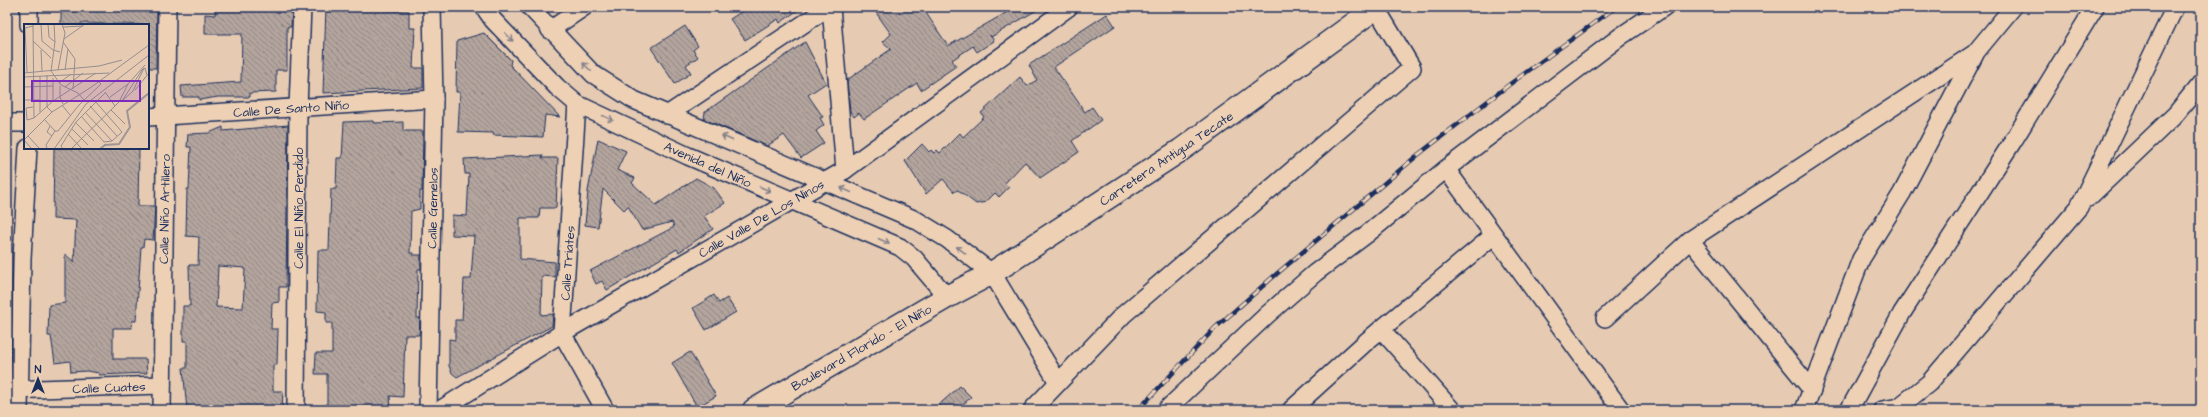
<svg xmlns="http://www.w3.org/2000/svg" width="2208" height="417" viewBox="0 0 2208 417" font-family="'Architects Daughter',sans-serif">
	<defs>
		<pattern id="building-back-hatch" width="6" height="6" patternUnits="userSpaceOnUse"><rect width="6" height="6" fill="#b3a49d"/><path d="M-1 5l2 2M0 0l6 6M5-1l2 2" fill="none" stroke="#918683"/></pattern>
	</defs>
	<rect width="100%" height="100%" fill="#e6cbb2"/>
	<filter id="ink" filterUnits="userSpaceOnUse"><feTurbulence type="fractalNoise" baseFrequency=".025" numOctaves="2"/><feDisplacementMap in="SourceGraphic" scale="8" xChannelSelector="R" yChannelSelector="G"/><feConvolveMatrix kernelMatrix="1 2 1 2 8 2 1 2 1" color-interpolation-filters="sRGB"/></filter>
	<g filter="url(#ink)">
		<g fill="url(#building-back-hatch)" stroke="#1b2f5e" fill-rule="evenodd">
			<polygon points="77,7 157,7 156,68 148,68 148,25 81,23 81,25 61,25 61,11 76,12"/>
			<polygon points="215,7 292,8 291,27 287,27 287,70 276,70 276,92 250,93 250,97 218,97 199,100 199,97 182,97 181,86 241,82 242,34 205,34 205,14 215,15"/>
			<polygon points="326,7 384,7 384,10 409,11 409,28 415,28 413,68 423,68 423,88 323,93"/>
			<polygon points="749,7 802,7 780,23 778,19 745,40 730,19"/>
			<polygon points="872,7 922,7 948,46 1016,7 1042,7 991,37 990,35 994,41 977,52 973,46 952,60 956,66 921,90 917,83 864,119 859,113 854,117 850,111 847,80 891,49 883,42 891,34"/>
			<polygon points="1107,14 1115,26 1054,67 1085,112 1092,107 1101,120 1072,141 1079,152 1040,178 1025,162 1005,183 1009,187 999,197 995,193 986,202 976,204 958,190 954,192 943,179 926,194 905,161 922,144 929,152 931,150 934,153 937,150 940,153 960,133 963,137 984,117 981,113 1020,77 1027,86 1037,80 1029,65"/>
			<polygon points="685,26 698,46 693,50 698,57 686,65 691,73 675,84 651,48"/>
			<polygon points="484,33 511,60 510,65 560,117 545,115 543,137 493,135 494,133 458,132 460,92 456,92 457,41"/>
			<polygon points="805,42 826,83 808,95 823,117 820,118 824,125 816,131 824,143 801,158 784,135 767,146 704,119 705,112"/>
			<polygon points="373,121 373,123 403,122 403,131 423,131 422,191 420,191 420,209 411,211 410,253 413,253 413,255 421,255 421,269 418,269 417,318 420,318 419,335 405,335 403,397 390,396 391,410 327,410 327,374 315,374 316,353 332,353 332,323 326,323 326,312 317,311 318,250 329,250 331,189 336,189 337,158 342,158 344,122"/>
			<path d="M288,125L286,287H279V302L272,303L271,329H278L277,365H273V391H283L282,410H187L183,368H187V341H183V306H190L189,265H198L199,237L186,236L187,189H189L191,147H187L188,134L209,133L223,127V131ZM218,266L245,268L243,308L216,307Z"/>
			<polygon points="598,139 626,151 617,170 635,178 632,183 656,205 696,178 714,188 725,203 704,216 713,229 679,252 677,249 607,290 602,281 596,284 590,271 674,227 672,222 642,230 628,206 624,210 603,189 598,227 585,225 588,191"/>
			<polygon points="54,148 139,148 138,206 155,206 153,240 144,239 143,247 141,247 136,321 132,321 131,328 113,328 113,359 146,359 147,373 99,375 99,373 87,371 71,372 70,361 55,363 51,336 48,336 49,305 65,303 65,254 74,262 76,220 53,219"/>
			<polygon points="543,155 542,158 558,158 556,208 540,208 539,218 520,218 520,259 555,262 555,277 542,276 541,315 553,314 552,326 457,377 452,373 449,366 449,339 455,340 455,320 462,320 464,279 471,279 474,236 452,235 452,215 467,216 469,174 465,174 464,159"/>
			<polygon points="714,295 719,303 727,298 736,312 706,330 693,308"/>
			<polygon points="690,352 716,396 697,407 672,363"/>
			<polygon points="960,386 971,397 957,410 933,410"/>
		</g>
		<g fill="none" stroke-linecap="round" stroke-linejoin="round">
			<g stroke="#1b2f5e" stroke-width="20">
				<g id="street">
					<polyline points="29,7 29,25"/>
					<polyline points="484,7 493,20 557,87 577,104 688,156 900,247 914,258 947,297"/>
					<polyline points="530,7 593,74 634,100 916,220 947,239 992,273 1058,382"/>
					<polyline points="831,7 845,170"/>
					<polyline points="550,30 584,7"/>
					<polyline points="577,104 562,333 605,410"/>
					<polyline points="667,115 829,7"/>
					<polyline points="148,117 434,99"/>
					<polyline points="7,123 25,123"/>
					<polyline points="1446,169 1621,410"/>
					<polyline points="2088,198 2175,115 2201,83"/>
					<polyline points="1690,240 1812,390"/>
					<polyline points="1605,318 1690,240 1975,53 2013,7"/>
					<polyline points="1381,329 1452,410"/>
					<polyline points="7,390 162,385"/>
					<polyline points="19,410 22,259 28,148"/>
					<polyline points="162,410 167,7"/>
					<polyline points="296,410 298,107 302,7"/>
					<polyline points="428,410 434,99 432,7"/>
					<polyline points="440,410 562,333 845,170 1069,7"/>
					<polyline points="1032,410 1123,315 1412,68 1376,8"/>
					<polyline points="1166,410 1268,314 1315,273 1367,234 1446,169 1621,36 1664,7"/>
					<polyline points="1291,410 1367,341 1493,236"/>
					<polyline points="1804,410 1861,259 1902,193 1975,54"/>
					<polyline points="1849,410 1902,313 2013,141 2095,7"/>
					<polyline points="1882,410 1899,407 1929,383 2079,207 2175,7"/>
				</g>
			</g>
			<g stroke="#1b2f5e" stroke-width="25">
				<polyline id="primary" points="754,410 947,297 992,273 1181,150 1377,7"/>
			</g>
			<use href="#street" stroke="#eed1b5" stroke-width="17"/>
			<use href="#primary" stroke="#eed1b5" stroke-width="22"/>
			<g stroke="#1b2f5e" stroke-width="4.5">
				<polyline id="rail" points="1138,410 1215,328 1273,277 1419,154 1510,84 1616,7"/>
			</g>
			<use href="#rail" stroke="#eed1b5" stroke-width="3" stroke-dasharray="9" stroke-linecap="butt"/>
		</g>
		<defs><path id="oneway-shaft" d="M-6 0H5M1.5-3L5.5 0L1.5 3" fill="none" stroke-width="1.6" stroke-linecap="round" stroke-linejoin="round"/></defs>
		<g stroke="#84808a">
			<use href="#oneway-shaft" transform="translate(509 37) rotate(47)"/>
			<use href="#oneway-shaft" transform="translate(587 67) rotate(-135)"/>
			<use href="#oneway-shaft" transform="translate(608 118) rotate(25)"/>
			<use href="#oneway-shaft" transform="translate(727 138) rotate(-156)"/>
			<use href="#oneway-shaft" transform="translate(765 189) rotate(24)"/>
			<use href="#oneway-shaft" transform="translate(846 190) rotate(-156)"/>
			<use href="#oneway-shaft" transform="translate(884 241) rotate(23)"/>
			<use href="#oneway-shaft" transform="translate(961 250) rotate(-143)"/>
		</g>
	</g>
	<g text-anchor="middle" stroke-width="3" stroke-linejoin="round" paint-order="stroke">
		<g font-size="13" fill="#1b2f5e" stroke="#eed1b5">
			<text transform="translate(291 108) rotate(-4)" y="5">Calle De Santo Niño</text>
			<text transform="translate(1166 158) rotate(-34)" y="5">Carretera Antigua Tecate</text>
			<text transform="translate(708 164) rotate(24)" y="5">Avenida del Niño</text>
			<text transform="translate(298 208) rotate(-90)" y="5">Calle El Niño Perdido</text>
			<text transform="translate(432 208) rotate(-89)" y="5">Calle Gemelos</text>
			<text transform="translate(164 209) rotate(-89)" y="5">Calle Niño Artillero</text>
			<text transform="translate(761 218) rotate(-30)" y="5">Calle Valle De Los Ninos</text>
			<text transform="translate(567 263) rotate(-86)" y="5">Calle Triates</text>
			<text transform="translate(861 347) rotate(-30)" y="5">Boulevard Florido - El Niño</text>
			<text transform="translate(109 387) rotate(-2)" y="5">Calle Cuates</text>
		</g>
	</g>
	<g transform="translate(24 24)">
		<rect width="125" height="125" fill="#e6cbb2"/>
		<path fill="none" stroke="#a09595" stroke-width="2" d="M76,125L81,121L95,120L106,103L103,87L125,69"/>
		<path fill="none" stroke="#958d90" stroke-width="1" d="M9,0L10,94M17,0L18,17L29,26L36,28M24,0L25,13L31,18M30,0L31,18L27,47L37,61L54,69L60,76M39,3L59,2M40,15L61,0M9,17L27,34M39,18L51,35L49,65M17,26L18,47M34,46L41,9L38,0M41,46L44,25M3,48L1,4L9,2M0,49L75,42L98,36M23,51V83L28,88M0,53L85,49M35,59L47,50M36,62V73L39,80M0,63L29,62M41,63L59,49M111,66L125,49M81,68L91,82M86,73L104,60L121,41M0,76H16M29,77V54M98,77L118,46L121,44L123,51M98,77L109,67L120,44M38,81L46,91M66,82L93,112M9,83L2,84L3,96L10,94L29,77L72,49M87,86L101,100M16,88V52M61,88L88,117M57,92L80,118L88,117L98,108L71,77M20,95L31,107M52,99L70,117M26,102L23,108L28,112M48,105L64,121M44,110L58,125M4,112L16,125M0,116L8,125M0,116L28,88L66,64L125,21M23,125L22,121L31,107H34L55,81L77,60L75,58M30,125L62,80L125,31M39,125L37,122L52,98L81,69M47,125L95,78L104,60"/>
		<path fill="#7b2cbf" fill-opacity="0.15" stroke="#7b2cbf" stroke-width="2" d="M8,57H116V77H8Z"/>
		<rect width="125" height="125" fill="none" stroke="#1b2f5e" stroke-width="2"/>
	</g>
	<rect width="2208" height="417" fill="none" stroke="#eed1b5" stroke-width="24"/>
	<rect x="12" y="12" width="2184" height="393" fill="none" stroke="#1b2f5e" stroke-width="1.5" filter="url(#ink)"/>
	<g transform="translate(38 379)" stroke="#eed1b5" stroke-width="3" paint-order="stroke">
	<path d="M0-3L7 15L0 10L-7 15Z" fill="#1b2f5e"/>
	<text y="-6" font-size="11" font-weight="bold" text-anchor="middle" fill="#1b2f5e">N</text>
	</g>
</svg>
